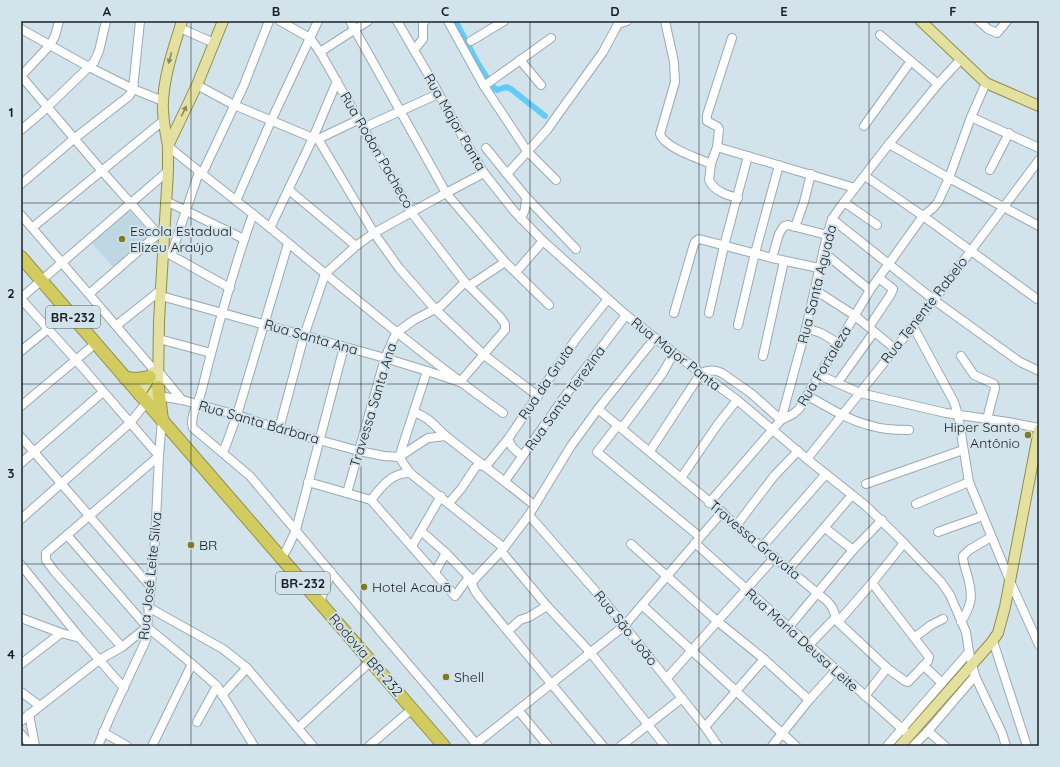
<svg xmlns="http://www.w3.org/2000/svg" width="1060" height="767" viewBox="0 0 1060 767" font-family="Quicksand,sans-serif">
	<rect width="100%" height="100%" fill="#d3e3ec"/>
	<polygon fill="#bfd7e3" points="129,210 152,235 114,268 91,242"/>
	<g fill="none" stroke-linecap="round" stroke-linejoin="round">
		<polyline stroke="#63cbf9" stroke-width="6" points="456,21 457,24 477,62 493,87 497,90 506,87 511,89 545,116"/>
		<g stroke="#9aaab2" stroke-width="10">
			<g id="minor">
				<polyline points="59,21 55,36 50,45 21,76 102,171 158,234 164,238"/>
				<polyline points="350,21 446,193 505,262 549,305"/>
				<polyline points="397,21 429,76 457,127 484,173 514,211 543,241 626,315 674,353 737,400 807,459 866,506 896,535 941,582 950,595 966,632 969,652 975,676 1002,733 1006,746"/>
				<polyline points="448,21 484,86 527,151 556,180"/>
				<path d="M665,21L674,62L675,82L660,134C665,148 698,158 711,164"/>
				<polyline points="979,21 988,29 997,33 1007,21"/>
				<polyline points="618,24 627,21"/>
				<polyline points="180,28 214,43"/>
				<polyline points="21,29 89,67 133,89 163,101"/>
				<polyline points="880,35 938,84"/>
				<path d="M732,38L707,115V121L718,127L719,130L717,147L711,164L709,180C714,191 726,195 738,198"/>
				<polyline points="471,41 504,21"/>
				<polyline points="414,50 423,39 423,24 425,21"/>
				<polyline points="320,52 368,21"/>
				<polyline points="520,60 541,85"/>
				<polyline points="197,85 234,105 313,138 318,139 358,120"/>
				<polyline points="484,86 551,38"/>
				<polyline points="971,117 1039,148"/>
				<polyline points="864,126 911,61"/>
				<polyline points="363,128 438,94"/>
				<polyline points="21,130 41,113 94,62 99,51 106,21"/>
				<polyline points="318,139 374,233 399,268 435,309 484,355 538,396"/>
				<polyline points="889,144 949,178 1039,226"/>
				<path d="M168,146C201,174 236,200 269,227C346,291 422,355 503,413"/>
				<polyline points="717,147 855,188"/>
				<polyline points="486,148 507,174"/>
				<polyline points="990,170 1009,133"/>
				<polyline points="202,174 244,85 269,21"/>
				<polyline points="865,176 923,216 1037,299"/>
				<polyline points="21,184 75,138 129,96 133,89 140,21"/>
				<polyline points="289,190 356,246"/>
				<polyline points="526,197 576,249"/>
				<polyline points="166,201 244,239"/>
				<polyline points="236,201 271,121 318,21"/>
				<polyline points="844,202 877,225"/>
				<path d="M253,214C232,272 216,333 201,393C198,403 189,418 193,428L250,476L386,638L478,746"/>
				<polyline points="21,215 154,370"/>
				<polyline points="521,219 525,209 526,197 507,174 547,130 559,113 603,52 618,24"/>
				<polyline points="832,219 934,300 1020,362 1039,371"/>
				<polyline points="33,227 164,120"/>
				<polyline points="795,227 804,202 811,174"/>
				<polyline points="270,228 313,138 337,81"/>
				<polyline points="823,252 870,290"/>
				<polyline points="167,253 230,288"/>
				<polyline points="171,255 199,172"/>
				<polyline points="772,258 779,234 784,226 788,225 827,235"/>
				<polyline points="516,272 543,241"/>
				<polyline points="469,286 505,262"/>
				<polyline points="815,290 854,315 894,348"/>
				<polyline points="89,294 158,234"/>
				<polyline points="161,296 385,358 427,371 460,382 505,330 505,324 500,317 465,282 447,259 411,212 320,52 310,38 280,21"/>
				<polyline points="21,298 168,171"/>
				<polyline points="21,299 76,360 159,456 46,553 46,560 54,571 122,647"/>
				<polyline points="674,313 694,244 696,241 699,239 772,258 819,268"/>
				<polyline points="709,313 724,246 748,156"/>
				<polyline points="117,325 161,290"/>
				<polyline points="738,325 755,253 779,165"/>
				<polyline points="913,326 954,402 958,415 969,482 1010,581 1039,645"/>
				<polyline points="869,327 891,294 893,289 879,278"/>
				<polyline points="806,328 821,333 838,343"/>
				<polyline points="159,339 211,353"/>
				<polyline points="21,351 48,329"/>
				<polyline points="763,356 784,261"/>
				<polyline points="961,356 974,375 994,384 995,388 987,419"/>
				<polyline points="159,372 182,400"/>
				<polyline points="819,375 860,393 946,413 1008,422 1039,428"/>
				<polyline points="838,382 874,332"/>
				<polyline points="159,396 182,400 237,415 279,429 359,451 384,456 399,457"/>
				<path d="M808,396C828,407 849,421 872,426C884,430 897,430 909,430"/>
				<polyline points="21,406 96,343"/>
				<polyline points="598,409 722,512 736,526 827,601 832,607 838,622 887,668 905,681 908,682 928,661 929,657 872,583"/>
				<path d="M414,412C432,419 434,426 447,437C476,460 506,482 534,505"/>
				<polyline points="618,425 597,452 700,537"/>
				<polyline points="622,428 662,374 674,353"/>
				<polyline points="279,429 304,336 325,274 356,246 374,233 446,193 484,173"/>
				<polyline points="21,437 150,586"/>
				<polyline points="508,439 512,447 522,456"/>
				<path d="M650,451L701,373C708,370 716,370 722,373L752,394L781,420L793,414L799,409L870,290L923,216L933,208L938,202L949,178L971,117L986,83"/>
				<polyline points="223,453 237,415 288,244"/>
				<polyline points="399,457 410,473 504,548"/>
				<polyline points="399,457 427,371"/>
				<polyline points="399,457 428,438 446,436"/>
				<polyline points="807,459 934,300 1039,160"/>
				<polyline points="21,463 103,392"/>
				<polyline points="486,466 508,439 576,339 608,299"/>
				<polyline points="681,478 718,424 737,400"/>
				<polyline points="505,481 570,389 626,315"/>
				<polyline points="308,482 371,500 455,596 469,577"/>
				<polyline points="866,484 963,450"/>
				<polyline points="347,493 385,358 396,333 414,320 441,306 465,282"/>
				<path d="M371,500C381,487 392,472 410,473"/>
				<polyline points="449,503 461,489 475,468 478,465 486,466"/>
				<polyline points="709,503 781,420 806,328 827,235 832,219 844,202 889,144 938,84 961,59"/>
				<polyline points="916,504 969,482"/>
				<polyline points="529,515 605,602 705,727 718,746"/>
				<polyline points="21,519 130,423 146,403"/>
				<polyline points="736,526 774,476 798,451"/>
				<polyline points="825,528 853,550"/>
				<polyline points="421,531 446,553 469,577 475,591 481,599 603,746"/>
				<polyline points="938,532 983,516"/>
				<polyline points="67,535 147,627 192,664 217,686 254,746"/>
				<polyline points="695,543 909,735"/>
				<polyline points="631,544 717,621 764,659 809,700"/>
				<polyline points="412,546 441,496"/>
				<polyline points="762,547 826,474"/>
				<polyline points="501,551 547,606 590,652 665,746"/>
				<polyline points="281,558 287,549 296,530 344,347"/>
				<polyline points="21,565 80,638 124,688"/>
				<polyline points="789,569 852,495"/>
				<polyline points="435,572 446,553"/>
				<polyline points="471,583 504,548 529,515 571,446 598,409 655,338"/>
				<polyline points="320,602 331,572"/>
				<polyline points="642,605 796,746"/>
				<polyline points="148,607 223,649 247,668 313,746"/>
				<polyline points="21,618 61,633 80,638"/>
				<polyline points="838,622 872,583 904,543"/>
				<path d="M961,622C973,603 973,595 967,574C965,568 963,562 963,556L969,550L991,537"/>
				<polyline points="789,627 853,550 882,520"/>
				<polyline points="508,631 520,620 529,617 547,606"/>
				<polyline points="915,637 931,625 943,619"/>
				<polyline points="993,641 1026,743"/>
				<polyline points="809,645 836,617"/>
				<polyline points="21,664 61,633"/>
				<polyline points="924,666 942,683"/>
				<polyline points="667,678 775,557"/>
				<polyline points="21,692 40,706"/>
				<polyline points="222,695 247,668"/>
				<polyline points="865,696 887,668"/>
				<polyline points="518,710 548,746"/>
				<polyline points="29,714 35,746"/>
				<polyline points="21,721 99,660 122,647 147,627"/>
				<polyline points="197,722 217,686"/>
				<polyline points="705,727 764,659"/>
				<polyline points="298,728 370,662"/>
				<polyline points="928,731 945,746"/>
				<polyline points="103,732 127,746"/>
				<polyline points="21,734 31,746"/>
				<polyline points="98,746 110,717 146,640 155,541 159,456 162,420"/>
				<polyline points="152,746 192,664"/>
				<polyline points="369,746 412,709"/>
				<polyline points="473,746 624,626 722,512"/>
				<polyline points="621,746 682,698"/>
				<polyline points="772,746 809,700 836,670"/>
				<polyline points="887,746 969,652"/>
				<polyline points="913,746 928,731 975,676"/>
			</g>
		</g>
		<g stroke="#918f4b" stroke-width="12">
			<g id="major">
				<polyline points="921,21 986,83 1039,106"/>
				<path d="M168,146C165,131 162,115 163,100C165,72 174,47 182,21"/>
				<polyline points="139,395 153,372"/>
				<polyline points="146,403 158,387 159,321 168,171 168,146 197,85 223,21"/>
				<polyline points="900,746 991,643 998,633 1005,607 1039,430"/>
			</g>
		</g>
		<g stroke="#918f4b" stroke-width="14">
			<g id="highway">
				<polyline points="21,257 444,746"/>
				<polyline points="125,378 137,379 150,377"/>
				<polyline points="158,387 162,420"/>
			</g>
		</g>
		<use href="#minor" stroke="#fff" stroke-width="8"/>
		<use href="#major" stroke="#e3e0a0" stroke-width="10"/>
		<use href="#highway" stroke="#d1cb60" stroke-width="12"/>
	</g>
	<defs><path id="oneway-solid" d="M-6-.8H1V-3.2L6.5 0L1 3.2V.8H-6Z"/></defs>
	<g fill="#898a68">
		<use href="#oneway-solid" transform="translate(170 58) rotate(105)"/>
		<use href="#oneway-solid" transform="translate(184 111) rotate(-64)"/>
	</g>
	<path fill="none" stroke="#1a2023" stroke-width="1" stroke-opacity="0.55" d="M191,21V746M361,21V746M530,21V746M699,21V746M869,21V746M21,203H1039M21,384H1039M21,564H1039"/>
	<g fill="#807b21" stroke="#d3e3ec" stroke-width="1.5">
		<circle cx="122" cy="239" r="4"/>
		<circle cx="1028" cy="435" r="4"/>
		<circle cx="191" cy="545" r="4"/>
		<circle cx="364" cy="587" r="4"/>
		<circle cx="446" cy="677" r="4"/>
	</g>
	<g text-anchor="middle" stroke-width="4" stroke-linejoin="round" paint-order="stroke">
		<g fill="#d3e3ec" stroke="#525a5f" stroke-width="1">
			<rect x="46" y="306" width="54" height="22" rx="3"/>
			<rect x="276" y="572" width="54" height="22" rx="3"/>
		</g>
		<g font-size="13" font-weight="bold" fill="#1a2023">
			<text x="73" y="322">BR-232</text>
			<text x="303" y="588">BR-232</text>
		</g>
		<g font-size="14" fill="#1a2023" stroke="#d3e3ec">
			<text transform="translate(455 122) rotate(60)" y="5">Rua Major Panta</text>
			<text transform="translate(377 150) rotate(60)" y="5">Rua Rodon Pacheco</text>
			<text transform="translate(817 284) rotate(-76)" y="5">Rua Santa Aguada</text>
			<text transform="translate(924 310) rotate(-52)" y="5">Rua Tenente Rabelo</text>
			<text transform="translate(311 337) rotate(16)" y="5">Rua Santa Ana</text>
			<text transform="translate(676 354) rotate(38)" y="5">Rua Major Panta</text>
			<text transform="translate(824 366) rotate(-59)" y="5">Rua Fortaleza</text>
			<text transform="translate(546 382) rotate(-56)" y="5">Rua da Gruta</text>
			<text transform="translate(565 398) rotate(-54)" y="5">Rua Santa Terezina</text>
			<text transform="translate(373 405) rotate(-73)" y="5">Travessa Santa Ana</text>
			<text transform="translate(259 422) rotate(16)" y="5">Rua Santa Bárbara</text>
			<text transform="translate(755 540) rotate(40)" y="5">Travessa Gravata</text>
			<text transform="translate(150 576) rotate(-84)" y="5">Rua José Leite Silva</text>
			<text transform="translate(626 628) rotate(51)" y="5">Rua São João</text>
			<text transform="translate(802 640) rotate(42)" y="5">Rua Maria Deusa Leite</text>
			<text transform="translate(366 655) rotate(49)" y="5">Rodovia BR-232</text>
		</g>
		<g font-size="14" fill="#1a2023" stroke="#d3e3ec" text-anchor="start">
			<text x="130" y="236">Escola Estadual<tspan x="130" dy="16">Elizeu Araújo</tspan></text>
			<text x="1020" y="432" text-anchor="end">Hiper Santo<tspan x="1020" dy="16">Antônio</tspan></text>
			<text x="199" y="550">BR</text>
			<text x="372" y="592">Hotel Acauã</text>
			<text x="454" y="682">Shell</text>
		</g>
	</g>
	<rect width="1060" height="767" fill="none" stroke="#d3e3ec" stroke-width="44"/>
	<rect x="22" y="22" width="1016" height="723" fill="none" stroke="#1a2023" stroke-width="1.5"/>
	<g font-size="13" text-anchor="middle" font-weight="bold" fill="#1a2023">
		<text x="107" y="16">A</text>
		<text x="276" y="16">B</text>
		<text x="445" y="16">C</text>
		<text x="615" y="16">D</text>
		<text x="784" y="16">E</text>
		<text x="953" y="16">F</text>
		<text x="11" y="117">1</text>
		<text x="11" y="298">2</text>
		<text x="11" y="478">3</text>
		<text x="11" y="659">4</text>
	</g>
</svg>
